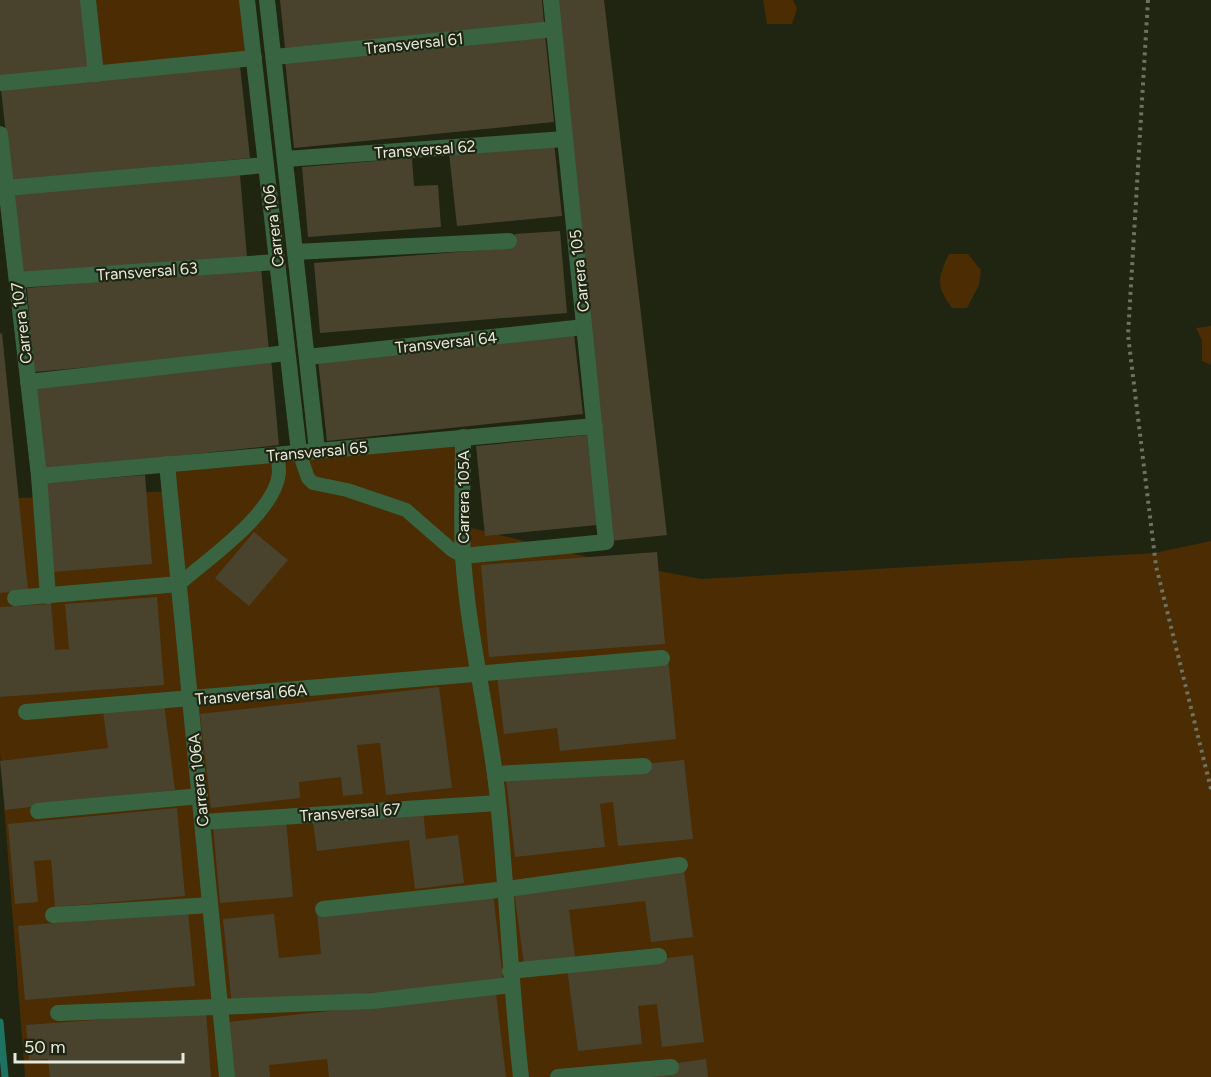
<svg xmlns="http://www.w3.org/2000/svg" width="1211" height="1077" viewBox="0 0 1211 1077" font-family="Figtree,sans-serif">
	<rect width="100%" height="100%" fill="#1f2511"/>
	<g fill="#4b2c03">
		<polygon points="93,0 240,0 245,53 101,66"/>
		<polygon points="763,0 793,0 797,9 792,24 767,24"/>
		<path d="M949,254H968L981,270L979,285L967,308H952C936,286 937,279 949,254Z"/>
		<polygon points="1211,326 1211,365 1202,361 1202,341 1196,328"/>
		<polygon points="461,441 468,527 596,559 701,579 1154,553 1211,541 1211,1077 25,1077 0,753 0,499 172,491 170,466"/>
	</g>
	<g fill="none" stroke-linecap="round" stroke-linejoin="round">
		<polyline stroke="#1c7362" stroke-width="7" points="0,1022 5,1077"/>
	</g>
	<g fill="#49432e">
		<polygon points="0,0 82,0 90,70 0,79"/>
		<polygon points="280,0 542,0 544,23 285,48"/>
		<polygon points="557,0 604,0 667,535 610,541"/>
		<polygon points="545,34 554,122 294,148 285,60"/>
		<polygon points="240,66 250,158 11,181 1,89"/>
		<polygon points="554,143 562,216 457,226 449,153"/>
		<polygon points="412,158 414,186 438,185 441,227 308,237 302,167"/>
		<polygon points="240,175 247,257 19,275 12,192"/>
		<polygon points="560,231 567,313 320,333 314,263 511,248 515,234"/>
		<polygon points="261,268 269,351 34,372 27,288"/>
		<polygon points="2,333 28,590 0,593 0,334"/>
		<polygon points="574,334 583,414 327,441 318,360"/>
		<polygon points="271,358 279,445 43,470 32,387"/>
		<polygon points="587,435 597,525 485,536 476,446"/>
		<polygon points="145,475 152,564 52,572 44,483"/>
		<polygon points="254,532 288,560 249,606 215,578"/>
		<polygon points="657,552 665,644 489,657 481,565"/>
		<polygon points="157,597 164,685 0,697 0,607 51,604 55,650 69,649 65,604"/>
		<polygon points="668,657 676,739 560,751 557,728 504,734 497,675"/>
		<polygon points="439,687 452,788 386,795 380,743 357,745 363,794 343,796 341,777 299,782 300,798 211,808 200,714"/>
		<polygon points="164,704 175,790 5,810 0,761 108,748 103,711"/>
		<polygon points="684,760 693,839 618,846 613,802 600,804 605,847 515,857 506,778"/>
		<polygon points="177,808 185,896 55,907 51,860 34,861 38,902 15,904 8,824"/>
		<polygon points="423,810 426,839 458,835 464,883 415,889 409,840 317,851 313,823"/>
		<polygon points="286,820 293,897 220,903 213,826"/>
		<polygon points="683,863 693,937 651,942 645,901 569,910 575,957 524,964 513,884"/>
		<polygon points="493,893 503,980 232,1006 223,919 274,914 279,958 321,954 317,911"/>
		<polygon points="188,912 195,986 25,1000 18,926"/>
		<polygon points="693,955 704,1042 662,1047 657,1004 638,1006 642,1044 578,1051 567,969"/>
		<polygon points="496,993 506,1077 329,1077 327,1059 269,1065 270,1077 234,1077 228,1022"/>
		<polygon points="206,1012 211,1077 50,1077 48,1059 29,1060 26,1025"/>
		<polygon points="706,1059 708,1077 605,1077 604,1073"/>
	</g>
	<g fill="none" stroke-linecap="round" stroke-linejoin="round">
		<polyline stroke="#6d7361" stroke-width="4" stroke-dasharray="3 4.5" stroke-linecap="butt" points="1148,0 1128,335 1156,566 1211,789"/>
		<g stroke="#386441" stroke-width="14">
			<polyline points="299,452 308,478 313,483 347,490 406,510 452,550 463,556"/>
			<path d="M179,584C208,559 275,513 279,473C279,467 278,460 278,454"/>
		</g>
		<g stroke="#386441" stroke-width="16">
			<polyline points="88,0 96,74"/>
			<polyline points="247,0 299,452"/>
			<polyline points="267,0 317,450"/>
			<polyline points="274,57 554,29"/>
			<polyline points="0,83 254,58"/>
			<polyline points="0,134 39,476 48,596"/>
			<polyline points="285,159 565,139"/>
			<polyline points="6,188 266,165"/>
			<polyline points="295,252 509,241"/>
			<polyline points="17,280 277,262"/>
			<polyline points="307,357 584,327"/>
			<polyline points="28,382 287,353"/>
			<path d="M463,437C463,477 461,517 463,556C468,635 488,712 497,791C507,886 510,982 521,1077"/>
			<polyline points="167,464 227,1077"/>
			<polyline points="39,476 595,426"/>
			<polyline points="463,556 606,542 551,0"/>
			<polyline points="15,598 179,584"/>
			<polyline points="26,712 662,658"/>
			<polyline points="495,774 644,766"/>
			<polyline points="38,811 200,796"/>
			<polyline points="202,822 498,803"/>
			<polyline points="323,909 507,889 680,865"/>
			<polyline points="53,915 210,905"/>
			<polyline points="510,971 659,956"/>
			<polyline points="58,1013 372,1001 511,985"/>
			<polyline points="558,1077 671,1067"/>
		</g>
	</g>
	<g text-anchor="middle" stroke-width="4.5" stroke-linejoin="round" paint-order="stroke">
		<g font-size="16" fill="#e6eadd" stroke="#1f2511">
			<text transform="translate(414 43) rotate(-6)" y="6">Transversal 61</text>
			<text transform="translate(425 149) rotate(-4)" y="6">Transversal 62</text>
			<text transform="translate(273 226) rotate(-97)" y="6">Carrera 106</text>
			<text transform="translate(147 271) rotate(-4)" y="6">Transversal 63</text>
			<text transform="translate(579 271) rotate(-96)" y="6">Carrera 105</text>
			<text transform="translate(21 323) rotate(-97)" y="6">Carrera 107</text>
			<text transform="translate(446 342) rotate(-6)" y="6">Transversal 64</text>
			<text transform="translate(317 451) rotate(-5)" y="6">Transversal 65</text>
			<text transform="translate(463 497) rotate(-90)" y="6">Carrera 105A</text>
			<text transform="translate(251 694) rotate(-5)" y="6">Transversal 66A</text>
			<text transform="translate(198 780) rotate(-96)" y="6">Carrera 106A</text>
			<text transform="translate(350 812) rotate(-4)" y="6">Transversal 67</text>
		</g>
	</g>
	<path d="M15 1053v9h168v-9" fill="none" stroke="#e6eadd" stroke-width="3"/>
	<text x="24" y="1053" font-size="18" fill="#e6eadd" stroke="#1f2511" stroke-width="4.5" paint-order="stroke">50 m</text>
</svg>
